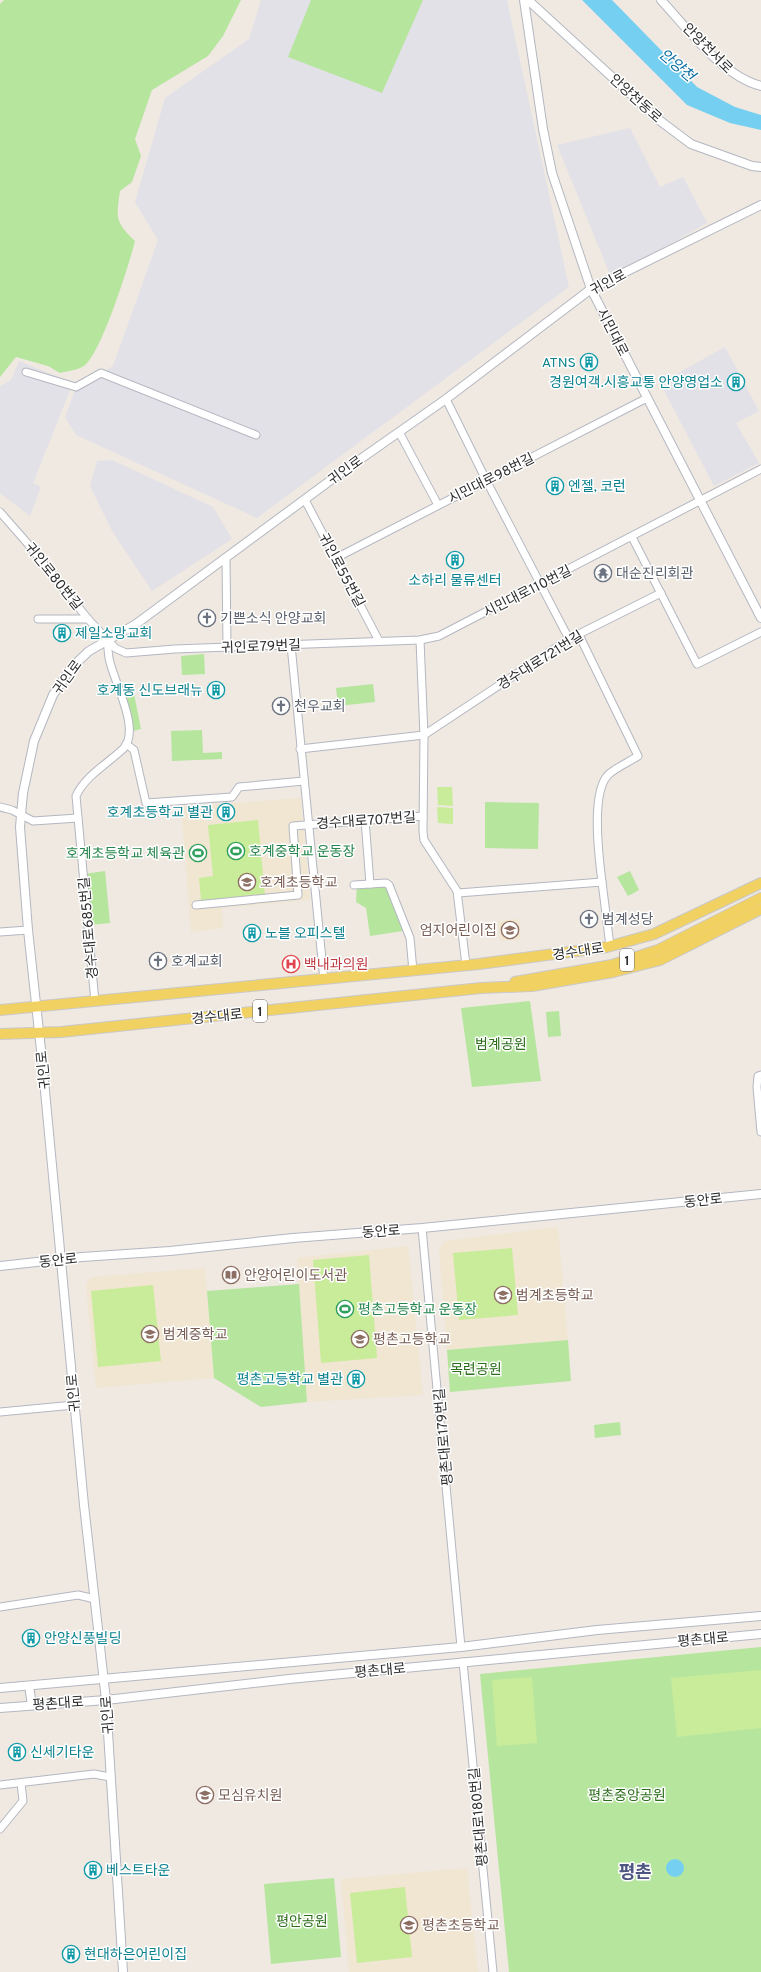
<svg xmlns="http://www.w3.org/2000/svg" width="761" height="1972" viewBox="0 0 761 1972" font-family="Overpass,'Noto Sans KR',sans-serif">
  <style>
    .industrial { fill: #e3e1e8 }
    .education { fill: #f0e6d1 }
    .green { fill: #b6e59e }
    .pitch { fill: #c9ec9a }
    .water { fill: #75cff0 }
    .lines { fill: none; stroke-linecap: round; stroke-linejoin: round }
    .minor-casing { stroke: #b4b7c1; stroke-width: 9 }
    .tertiary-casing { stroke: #b4b7c1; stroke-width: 10 }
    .primary-casing { stroke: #c9c9c9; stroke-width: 12 }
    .minor { stroke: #fff; stroke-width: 7 }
    .tertiary { stroke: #fff; stroke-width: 8 }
    .primary { stroke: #f2d163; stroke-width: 10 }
    .labels { text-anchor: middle; stroke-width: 3; stroke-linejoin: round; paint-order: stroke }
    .shield { fill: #fff; stroke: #6d6d6d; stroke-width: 1 }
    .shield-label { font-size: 13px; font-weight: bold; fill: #2e2e2e }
    .street-label { font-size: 14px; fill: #2e2e2e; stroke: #fff }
    .culture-label { font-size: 14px; fill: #0d838f; stroke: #fff; text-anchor: start }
    .worship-label { font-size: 14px; fill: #5b616d; stroke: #fff; text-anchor: start }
    .leisure-label { font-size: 14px; fill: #27864d; stroke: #fff; text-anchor: start }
    .education-label { font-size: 14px; fill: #785e54; stroke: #fff; text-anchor: start }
    .health-label { font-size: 14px; fill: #be3a42; stroke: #fff; text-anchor: start }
    .park-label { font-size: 14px; fill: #2c6e1b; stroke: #fff }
    .water-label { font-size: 15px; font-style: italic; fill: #0d6fa3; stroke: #fff }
    .district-label { font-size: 18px; font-weight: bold; fill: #4d5680; stroke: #fff }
  </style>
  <rect width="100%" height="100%" fill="#efe9e1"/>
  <g class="industrial">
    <path d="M261 0H507L569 287 257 518 76 435 65 417 76 387 113 366 158 240 135 202 165 98 249 39Z"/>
    <path d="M630 128 660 187 683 177 707 223 611 277 557 145Z"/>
    <path d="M725 347 759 411 736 423 759 463 714 486 660 383Z"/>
    <path d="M19 361 73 383 33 483 41 487 30 516 0 493V386L11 380Z"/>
    <path d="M112 460 213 507 232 539 152 591 112 531 90 486 97 461Z"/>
  </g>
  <g class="education">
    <path d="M301 798 310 900 222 908 223 928 191 932 181 807Z"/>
    <path d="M519 919 521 939 500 941 498 921Z"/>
    <path d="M558 1227 568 1340 447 1350 439 1250 445 1241Z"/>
    <path d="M408 1246 423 1395 307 1402 297 1258Z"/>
    <path d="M205 1268 214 1378 96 1388 86 1284 92 1277Z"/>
    <path d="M467 1868 478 1972H349L341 1879Z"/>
  </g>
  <g class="green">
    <path d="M4 0H241L223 36 208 56 152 90 135 139 141 156 132 182 120 191C116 218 115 222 135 241 129 265 101 354 84 366 78 370 67 371 60 373L48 366 16 357 0 377V4Z"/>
    <path d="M311 0H423L382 93 288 57Z"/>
    <path d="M204 654 205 674 182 675 181 656Z"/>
    <path d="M373 684 375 702 338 706 336 688Z"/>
    <path d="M134 694 141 729 133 731 126 696Z"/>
    <path d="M202 730 203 753 222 752V759L172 761 171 731Z"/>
    <path d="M485 802 539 803 538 849 485 848Z"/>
    <path d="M105 871 110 923 89 925 84 874Z"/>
    <path d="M630 871 639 890 628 896 617 877Z"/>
    <path d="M386 885 393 897 403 931 370 936 366 908 356 902 357 886Z"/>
    <path d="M530 1001 541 1081 472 1087 461 1008Z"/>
    <path d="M559 1011 561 1036 548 1037 546 1012Z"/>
    <path d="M299 1284 307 1402 261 1407 214 1378 207 1291Z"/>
    <path d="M568 1340 571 1381 450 1392 447 1350Z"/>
    <path d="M620 1422 621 1435 595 1438 594 1425Z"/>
    <path d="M761 1647V1972H509L480 1674Z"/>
    <path d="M334 1878 341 1957 271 1964 264 1884Z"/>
  </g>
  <g class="pitch">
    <path d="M437 787H452L453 806 438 805Z"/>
    <path d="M437 807 453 808V824L438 823Z"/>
    <path d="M258 820 265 896 201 900 199 878 213 876 208 825Z"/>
    <path d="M512 1248 518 1315 459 1320 453 1253Z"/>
    <path d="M369 1255 377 1358 321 1363 313 1260Z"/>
    <path d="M153 1285 161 1361 98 1367 91 1291Z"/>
    <path d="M761 1670V1728L677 1737 671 1678Z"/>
    <path d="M532 1677 537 1743 497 1746 492 1680Z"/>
    <path d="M405 1887 412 1957 357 1963 350 1893Z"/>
  </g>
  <g class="water">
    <path d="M582 0H612L697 87 735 107 761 115V130L730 123 687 105Z"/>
    <circle cx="675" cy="1868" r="9"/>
  </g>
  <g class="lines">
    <defs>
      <g id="minor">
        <path d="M26 372 76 387 101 373 256 435"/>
        <path d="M446 399 486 480 569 639"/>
        <path d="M399 432 438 505"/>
        <path d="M305 500 379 641"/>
        <path d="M0 512 28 544 88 619 115 648 126 653 175 649 420 640 439 636 761 469"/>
        <path d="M632 537 697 664 761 632"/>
        <path d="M226 558 227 648"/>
        <path d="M336 558 647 398"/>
        <path d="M38 619H88"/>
        <path d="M579 635 638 756C629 762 617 767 609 774 590 791 599 858 602 882"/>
        <path d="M420 640 424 735 423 831 424 840 457 891 466 965"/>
        <path d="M291 645 324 980"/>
        <path d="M126 744 134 750 146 803 232 797 239 787 304 781"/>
        <path d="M300 749 424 735 569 639 661 593"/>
        <path d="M0 807 12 810 33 821 78 818"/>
        <path d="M365 820 370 884 386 883 389 885 410 938 413 971"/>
        <path d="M354 885 370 884"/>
        <path d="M458 893 602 882 610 946"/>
        <path d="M196 905 298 895 293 826 423 816"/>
        <path d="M0 932 28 930"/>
        <path d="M95 1002 76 796C85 776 107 764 123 749 142 730 113 681 109 658 108 652 108 646 107 640"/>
        <path d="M761 1075 758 1076 757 1087 761 1132"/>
        <path d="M422 1228 461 1647"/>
        <path d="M0 1412 74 1405"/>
        <path d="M0 1607 78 1595 95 1599"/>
        <path d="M463 1662 493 1972"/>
        <path d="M0 1785 94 1774 110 1777"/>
        <path d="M0 1829 23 1801 21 1783"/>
      </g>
      <g id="tertiary">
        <path d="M524 0 543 129 552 173 591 289 761 618"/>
        <path d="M528 0 659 120 691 144 752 166 761 167"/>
        <path d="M661 0C688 29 722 76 761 86"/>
        <path d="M0 1266 82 1257 170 1251 293 1238 422 1228 761 1194"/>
        <path d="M29 1686 32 1705"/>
        <path d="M0 1688 461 1647 597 1630 761 1616"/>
        <path d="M0 1708 106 1700 289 1679 761 1634"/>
        <path d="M123 1972 106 1700 84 1505 42 1059 28 930 20 827 23 793 34 741 53 695 71 668 89 651 136 624 335 477 446 399 591 289 761 205"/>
      </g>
      <g id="primary">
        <path d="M515 982 612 965 658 950 761 898"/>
        <path d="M0 1010 479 964 607 947 654 934 761 883"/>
        <path d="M0 1034 61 1032 481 988 532 986 613 972 660 960 761 909"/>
      </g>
    </defs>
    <use href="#minor" class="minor-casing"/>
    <use href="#tertiary" class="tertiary-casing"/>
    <use href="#primary" class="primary-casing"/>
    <use href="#minor" class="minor"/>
    <use href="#tertiary" class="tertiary"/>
    <use href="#primary" class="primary"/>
  </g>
  <defs>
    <symbol id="building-ring" viewBox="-11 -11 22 22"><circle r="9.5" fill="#fff" stroke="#0f9aa8" stroke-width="1.5"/><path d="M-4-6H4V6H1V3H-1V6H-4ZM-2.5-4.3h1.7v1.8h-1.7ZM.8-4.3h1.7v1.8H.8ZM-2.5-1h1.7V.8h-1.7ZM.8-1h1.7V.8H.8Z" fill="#0f9aa8"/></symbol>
    <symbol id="temple-ring" viewBox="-11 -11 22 22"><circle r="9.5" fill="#fff" stroke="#6b7280" stroke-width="1.5"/><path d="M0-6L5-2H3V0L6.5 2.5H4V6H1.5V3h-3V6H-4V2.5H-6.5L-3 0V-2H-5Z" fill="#6b7280"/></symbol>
    <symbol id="church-ring" viewBox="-11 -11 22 22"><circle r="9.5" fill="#fff" stroke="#6b7280" stroke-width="1.5"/><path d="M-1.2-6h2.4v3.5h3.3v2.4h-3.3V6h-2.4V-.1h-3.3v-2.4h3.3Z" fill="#6b7280"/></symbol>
    <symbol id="stadium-ring" viewBox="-11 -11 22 22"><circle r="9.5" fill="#fff" stroke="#2e9e5b" stroke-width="1.5"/><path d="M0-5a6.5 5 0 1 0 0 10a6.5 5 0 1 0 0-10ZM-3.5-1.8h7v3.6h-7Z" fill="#2e9e5b"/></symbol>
    <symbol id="school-ring" viewBox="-11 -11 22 22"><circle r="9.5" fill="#fff" stroke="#8d6e63" stroke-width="1.5"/><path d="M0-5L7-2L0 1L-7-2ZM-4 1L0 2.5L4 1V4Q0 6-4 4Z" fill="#8d6e63"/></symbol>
    <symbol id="hospital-ring" viewBox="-11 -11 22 22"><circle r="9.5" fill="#fff" stroke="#e0444e" stroke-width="1.5"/><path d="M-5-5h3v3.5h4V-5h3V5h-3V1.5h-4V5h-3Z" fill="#e0444e"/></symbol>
    <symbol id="library-ring" viewBox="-11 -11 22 22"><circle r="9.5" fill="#fff" stroke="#8d6e63" stroke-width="1.5"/><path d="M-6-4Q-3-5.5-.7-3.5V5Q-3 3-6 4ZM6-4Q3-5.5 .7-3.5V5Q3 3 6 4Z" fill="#8d6e63"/></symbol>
  </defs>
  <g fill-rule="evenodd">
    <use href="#building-ring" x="579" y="352" width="20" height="20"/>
    <use href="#building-ring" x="726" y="372" width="20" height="20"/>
    <use href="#building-ring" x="545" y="476" width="20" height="20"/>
    <use href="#building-ring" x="445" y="550" width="20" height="20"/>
    <use href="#temple-ring" x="593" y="563" width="20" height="20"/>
    <use href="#church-ring" x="197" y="608" width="20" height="20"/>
    <use href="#building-ring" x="52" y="623" width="20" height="20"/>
    <use href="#building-ring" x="206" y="680" width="20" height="20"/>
    <use href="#church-ring" x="271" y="696" width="20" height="20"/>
    <use href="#building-ring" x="216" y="802" width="20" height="20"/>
    <use href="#stadium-ring" x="226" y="841" width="20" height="20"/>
    <use href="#stadium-ring" x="188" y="843" width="20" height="20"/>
    <use href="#school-ring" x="237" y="872" width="20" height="20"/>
    <use href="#church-ring" x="579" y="909" width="20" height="20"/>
    <use href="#school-ring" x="500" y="920" width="20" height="20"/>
    <use href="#building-ring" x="242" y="923" width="20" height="20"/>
    <use href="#church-ring" x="148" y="951" width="20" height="20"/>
    <use href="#hospital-ring" x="281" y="954" width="20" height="20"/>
    <use href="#library-ring" x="221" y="1265" width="20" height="20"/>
    <use href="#school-ring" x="493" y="1285" width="20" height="20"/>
    <use href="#stadium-ring" x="335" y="1299" width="20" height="20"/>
    <use href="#school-ring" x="140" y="1324" width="20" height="20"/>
    <use href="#school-ring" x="350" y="1329" width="20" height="20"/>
    <use href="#building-ring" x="346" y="1369" width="20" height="20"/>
    <use href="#building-ring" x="21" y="1628" width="20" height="20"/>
    <use href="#building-ring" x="7" y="1742" width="20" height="20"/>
    <use href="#school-ring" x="195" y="1785" width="20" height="20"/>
    <use href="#building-ring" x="83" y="1860" width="20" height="20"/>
    <use href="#school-ring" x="399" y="1915" width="20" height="20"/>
    <use href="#building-ring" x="61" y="1944" width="20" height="20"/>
  </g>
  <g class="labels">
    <g class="shield">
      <rect x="620" y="949" width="14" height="22" rx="3"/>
      <rect x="253" y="1000" width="14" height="22" rx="3"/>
    </g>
    <g class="shield-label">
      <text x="627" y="965">1</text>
      <text x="260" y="1016">1</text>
    </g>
    <g class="street-label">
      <text transform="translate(708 48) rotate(45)" y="5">안양천서로</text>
      <text transform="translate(636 98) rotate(42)" y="5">안양천동로</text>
      <text transform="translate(608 282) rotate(-28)" y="5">귀인로</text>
      <text transform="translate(613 332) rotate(63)" y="5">시민대로</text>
      <text transform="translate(345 470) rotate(-36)" y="5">귀인로</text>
      <text transform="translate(491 478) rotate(-27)" y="5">시민대로98번길</text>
      <text transform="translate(342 570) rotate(62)" y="5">귀인로55번길</text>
      <text transform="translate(54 576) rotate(51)" y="5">귀인로80번길</text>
      <text transform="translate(527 591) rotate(-27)" y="5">시민대로110번길</text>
      <text transform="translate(261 646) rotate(-2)" y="5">귀인로79번길</text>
      <text transform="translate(540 660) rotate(-32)" y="5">경수대로721번길</text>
      <text transform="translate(67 677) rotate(-54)" y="5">귀인로</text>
      <text transform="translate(366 820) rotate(-4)" y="5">경수대로707번길</text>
      <text transform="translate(88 928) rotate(-95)" y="5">경수대로685번길</text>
      <text transform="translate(578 951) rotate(-9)" y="5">경수대로</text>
      <text transform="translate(217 1016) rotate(-6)" y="5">경수대로</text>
      <text transform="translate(43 1070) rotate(-96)" y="5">귀인로</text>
      <text transform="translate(703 1200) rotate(-6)" y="5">동안로</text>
      <text transform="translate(381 1231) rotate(-4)" y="5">동안로</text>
      <text transform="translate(58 1260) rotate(-6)" y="5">동안로</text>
      <text transform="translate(73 1393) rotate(-95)" y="5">귀인로</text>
      <text transform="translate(443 1437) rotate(-95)" y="5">평촌대로179번길</text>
      <text transform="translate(703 1639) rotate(-5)" y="5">평촌대로</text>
      <text transform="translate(380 1670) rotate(-5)" y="5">평촌대로</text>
      <text transform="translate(58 1703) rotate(-4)" y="5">평촌대로</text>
      <text transform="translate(107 1715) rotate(-94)" y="5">귀인로</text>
      <text transform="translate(478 1817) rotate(-95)" y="5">평촌대로180번길</text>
    </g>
    <g class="culture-label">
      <text x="576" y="367" text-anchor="end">ATNS</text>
      <text x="723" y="387" text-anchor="end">경원여객.시흥교통 안양영업소</text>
      <text x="568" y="491">엔젤, 코런</text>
      <text x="455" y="585" text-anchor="middle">소하리 물류센터</text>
      <text x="75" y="638">제일소망교회</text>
      <text x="203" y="695" text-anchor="end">호계동 신도브래뉴</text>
      <text x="213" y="817" text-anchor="end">호계초등학교 별관</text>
      <text x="265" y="938">노블 오피스텔</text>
      <text x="343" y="1384" text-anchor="end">평촌고등학교 별관</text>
      <text x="44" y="1643">안양신풍빌딩</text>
      <text x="30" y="1757">신세기타운</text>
      <text x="106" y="1875">베스트타운</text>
      <text x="84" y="1959">현대하은어린이집</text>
    </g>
    <g class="worship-label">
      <text x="616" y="578">대순진리회관</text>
      <text x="220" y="623">기쁜소식 안양교회</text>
      <text x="294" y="711">천우교회</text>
      <text x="602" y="924">범계성당</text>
      <text x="171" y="966">호계교회</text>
    </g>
    <g class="leisure-label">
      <text x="249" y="856">호계중학교 운동장</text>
      <text x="185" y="858" text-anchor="end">호계초등학교 체육관</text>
      <text x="358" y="1314">평촌고등학교 운동장</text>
    </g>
    <g class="education-label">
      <text x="260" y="887">호계초등학교</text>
      <text x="497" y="935" text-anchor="end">엄지어린이집</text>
      <text x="244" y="1280">안양어린이도서관</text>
      <text x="516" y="1300">범계초등학교</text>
      <text x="163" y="1339">범계중학교</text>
      <text x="373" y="1344">평촌고등학교</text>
      <text x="218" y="1800">모심유치원</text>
      <text x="422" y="1930">평촌초등학교</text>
    </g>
    <g class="health-label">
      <text x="304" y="969">백내과의원</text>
    </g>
    <g class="park-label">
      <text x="501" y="1049">범계공원</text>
      <text x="476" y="1374">목련공원</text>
      <text x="627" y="1800">평촌중앙공원</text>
      <text x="302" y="1926">평안공원</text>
    </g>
    <g class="water-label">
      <text transform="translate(677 65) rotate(40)" y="5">안양천</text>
    </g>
    <g class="district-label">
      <text x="635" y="1878">평촌</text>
    </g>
  </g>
</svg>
